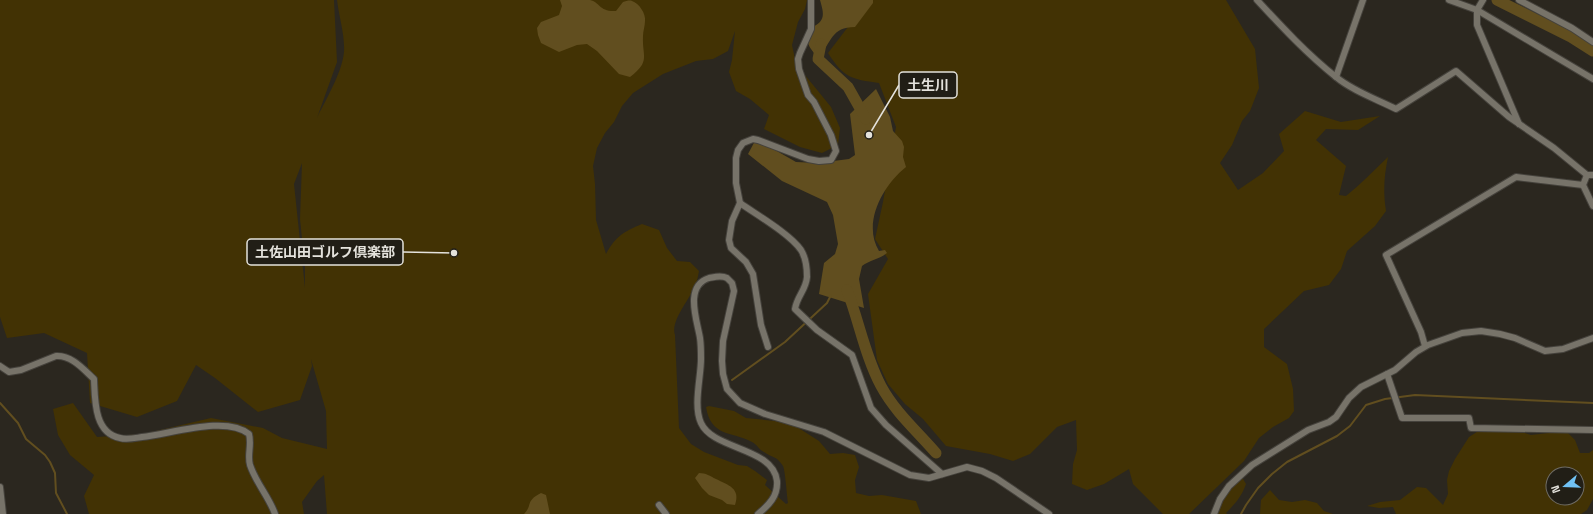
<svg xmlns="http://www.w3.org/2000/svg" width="1593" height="514" viewBox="0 0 1593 514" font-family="'Space Grotesk','Noto Sans JP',sans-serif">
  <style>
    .green { fill: #423204; fill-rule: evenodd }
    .water { fill: #614e1f }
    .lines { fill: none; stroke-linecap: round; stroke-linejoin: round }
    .stream { stroke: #614e1f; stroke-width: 2 }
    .river { stroke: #614e1f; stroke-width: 11 }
    .minor-casing { stroke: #45423c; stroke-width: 8 }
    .minor { stroke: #777369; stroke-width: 6 }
    .leader { fill: none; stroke: #e4e2dc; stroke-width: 1.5 }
    .callout-dot { fill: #e4e2dc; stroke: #211e16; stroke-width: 1.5 }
    .callout { fill: #211e16; stroke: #e4e2dc; stroke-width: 1.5 }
    .callout-label { font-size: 14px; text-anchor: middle; font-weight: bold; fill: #e4e2dc }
  </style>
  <rect width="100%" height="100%" fill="#2b271f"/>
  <g class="green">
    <path d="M0 0H334L337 62 317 118C326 99 342 73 344 52 345 35 339 17 337 0H807L805 9 798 22 792 45 796 64 831 107 840 128 838 145 822 153 800 147 764 129 769 115 750 99 736 91 729 72 732 60 735 31 728 51 713 59 696 61 663 74 633 93 622 106 614 122 605 133 597 148 593 166 595 184 596 220 606 254C616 236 623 232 642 224L659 230 667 248 677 261 690 262 699 271C698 276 697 282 695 286 690 299 670 321 675 335L679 428 691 444 704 452 738 465 747 466 755 471 767 480 765 485 786 504 788 503C787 496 785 469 783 466 776 455 772 458 764 452 759 450 757 444 752 442 731 431 711 437 706 407L709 406 734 411 746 418 785 422 797 427 819 441 830 454 843 453 855 455 859 467 855 480 856 493 869 496 882 495 916 501 921 514H327L324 475 317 481 302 502 304 514H89L84 496 94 475 70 455 58 435 53 409 73 403 97 437 143 434 211 418 263 428 282 438 327 449 326 411 311 359 312 366 300 400 258 412 215 378 196 365 177 401 137 417 90 403 87 353 44 333 7 338 0 317ZM302 163 300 219 305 268V288L294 184Z"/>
    <path d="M866 0H1226L1255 49 1259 88 1250 111 1242 121 1232 145 1220 163 1238 190 1263 173 1284 151 1279 134 1305 111 1341 122 1380 116 1358 130 1326 129 1316 140 1346 166 1339 195 1346 196C1361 184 1374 170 1388 157 1384 177 1383 191 1386 211L1375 226 1347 251 1341 269 1329 285 1304 291 1264 329V347L1287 364 1293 389 1294 411 1289 418 1273 427 1259 438 1244 461 1189 514H1163L1133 484 1129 469 1104 484 1087 490 1072 484 1073 464 1077 450 1076 420 1057 427 1030 454 1013 461 990 454 946 446 923 419 905 404 888 384 877 360 868 294 888 259 875 239 883 202 896 127 879 83C851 79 844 78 828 53L864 6Z"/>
    <path d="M1494 429 1506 432 1519 431 1531 435 1566 431 1575 440 1580 453H1589L1593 450V499L1587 510 1581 514H1396L1393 507 1379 508 1367 506 1380 502 1400 500 1417 487 1426 488 1443 505 1448 494 1447 480 1449 471 1455 459 1469 437 1480 430ZM1553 474H1577V498H1553Z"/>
    <path d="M1242 477 1246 484C1242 496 1235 504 1226 513L1227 514H1214L1216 506Z"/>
    <path d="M1270 490 1279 500 1292 502 1305 500 1317 503 1324 511 1333 514H1260L1261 500Z"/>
  </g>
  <g class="water">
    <path d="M560 0C569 0 581 0 590 0 600 2 599 12 616 11L623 2C626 1 630 0 632 1 639 3 646 14 645 21 645 26 643 31 643 36 642 57 651 61 630 77L619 74 597 51 587 44 577 45 559 52 541 43 538 35 537 28 541 22 559 15 562 6Z"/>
    <path d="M820 0H873V3L855 27C831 27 832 42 818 58 808 45 805 44 811 28 826 21 824 14 820 0Z"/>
    <path d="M876 89 890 117 893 131 902 141 904 147 903 157 906 167C883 185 862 223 879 251L885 250 887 253C880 259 870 260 862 266L859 279 864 308 819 294 824 263 835 254 838 244 833 215 827 202 782 181 748 154 756 139 796 162 818 163 849 159 855 155 850 114Z"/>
    <path d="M699 473C706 473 710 476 716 479 728 485 741 488 735 505L727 504 722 500 709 495 702 488 695 478Z"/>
    <path d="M541 493 546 495 550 514H524C533 505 525 501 541 493Z"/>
  </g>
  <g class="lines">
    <g class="stream">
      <path d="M732 380 785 342 827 303 831 295"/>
      <path d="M0 403 18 423 26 439 45 455 50 462 55 473 56 493 67 514"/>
      <path d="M1241 514 1246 505 1258 488 1272 474 1287 462 1337 436 1350 426 1366 405 1385 399 1415 395 1593 403"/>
    </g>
    <g class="river">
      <path d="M1497 0 1571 37 1593 51"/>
      <path d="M821 44 818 59 848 87 866 119"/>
      <path d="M847 290C859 321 865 356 881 386 895 412 917 431 936 453"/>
    </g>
    <defs>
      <g id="minor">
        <path d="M1257 0C1282 27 1307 54 1336 77 1353 91 1376 99 1396 109L1456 71 1509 117 1554 148 1587 175H1593"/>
        <path d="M1449 0 1477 10 1593 79"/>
        <path d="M1483 0 1477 10V25L1519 124"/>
        <path d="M1519 0 1572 28 1593 42"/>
        <path d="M1336 77 1363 0"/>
        <path d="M1587 175 1583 185 1593 206"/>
        <path d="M740 203C757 215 790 234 801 250 806 258 807 269 807 277 806 290 797 296 795 309L817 330 852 355 871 408 886 425 942 474"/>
        <path d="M1425 346 1421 332 1386 255 1516 177 1583 185"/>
        <path d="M768 347 761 325 753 274 746 262 731 248 729 240 732 221 740 203 736 183V158L738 150 743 143 753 139 758 140 808 159 819 161 831 160 836 151 831 135 814 102 808 95 799 69 798 59 800 53 811 29V0"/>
        <path d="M0 366 9 372 21 370 56 356C72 355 84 370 94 379 95 400 94 433 120 438 127 440 135 438 142 437 171 434 226 415 249 434 252 445 247 455 250 465 256 483 269 497 275 514"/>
        <path d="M1387 374 1402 418H1469L1471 428 1593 430"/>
        <path d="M0 487 3 514"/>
        <path d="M659 505 666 514"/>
        <path d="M758 514C769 505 778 496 777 481 773 447 713 450 701 423 693 406 701 377 701 359 701 352 701 345 700 338 697 320 684 286 709 278 715 277 721 275 727 278L732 283 734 291 723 341 722 361 723 374 727 389 740 403 765 414 824 432 910 475 929 478 967 467 982 471 996 478 1049 514"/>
        <path d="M1214 514 1220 499 1229 486 1252 465 1308 430 1329 422 1336 417 1349 398 1361 387 1395 370 1416 352 1428 345 1462 333 1481 331 1500 334 1515 338 1545 351 1563 349 1593 338"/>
      </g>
    </defs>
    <use href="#minor" class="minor-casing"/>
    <use href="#minor" class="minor"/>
  </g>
  <path class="leader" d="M869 135L899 85M454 253L403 252"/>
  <g class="callout-dot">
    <circle cx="869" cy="135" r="4"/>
    <circle cx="454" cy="253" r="4"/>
  </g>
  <g class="callout">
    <rect x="899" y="72" width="58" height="26" rx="4"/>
    <rect x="247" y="239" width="156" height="26" rx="4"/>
  </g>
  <g class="callout-label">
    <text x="928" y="90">土生川</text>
    <text x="325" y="257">土佐山田ゴルフ倶楽部</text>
  </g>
  <g transform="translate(1565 486) rotate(251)"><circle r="19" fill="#211e16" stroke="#6f6c65"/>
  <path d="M0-3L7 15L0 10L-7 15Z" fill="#70c1f4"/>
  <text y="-6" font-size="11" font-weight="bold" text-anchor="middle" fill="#e4e2dc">N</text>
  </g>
</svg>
